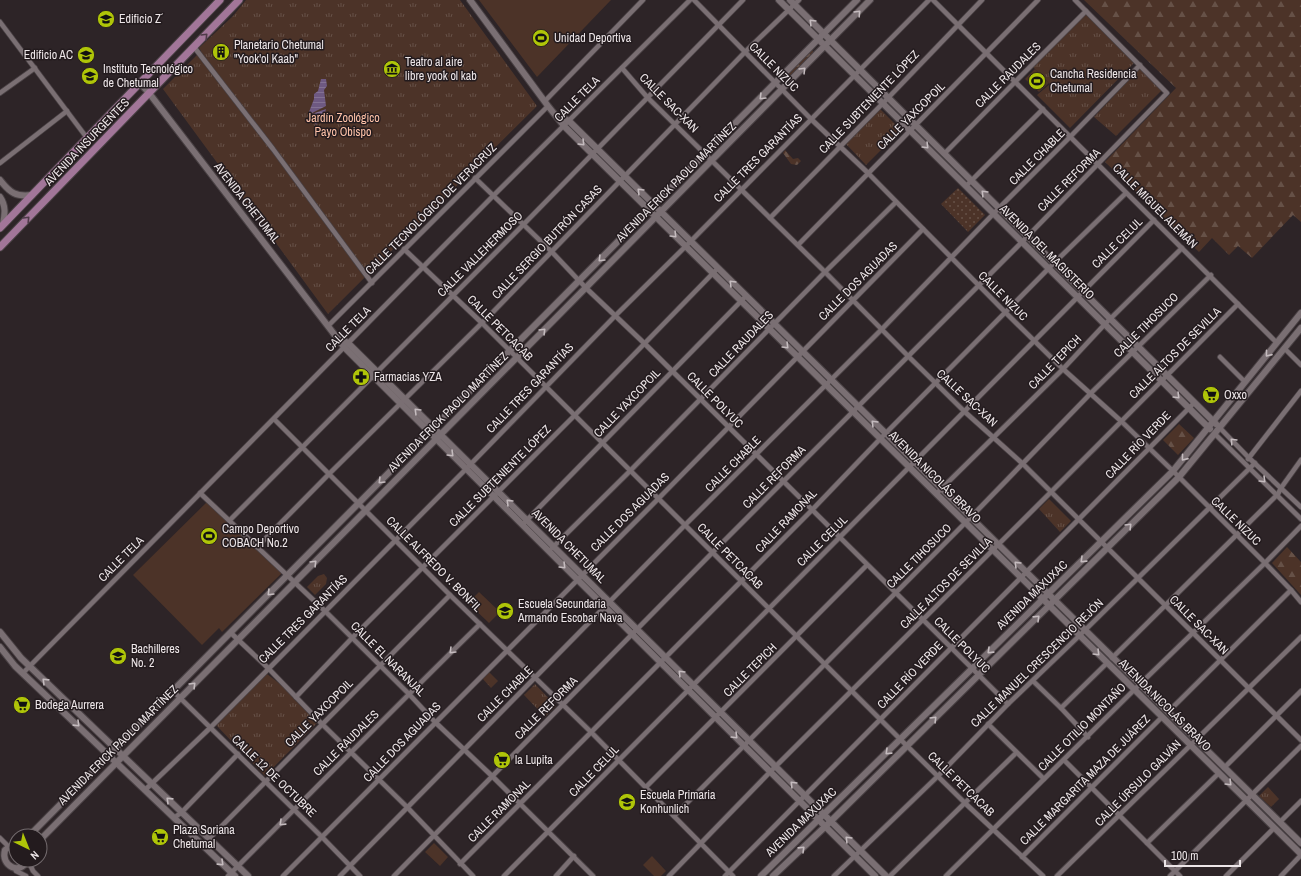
<svg xmlns="http://www.w3.org/2000/svg" width="1301" height="876" viewBox="0 0 1301 876" font-family="'Archivo Narrow',sans-serif">
  <style>
    .grass { fill: url(#grass-dots) }
    .forest { fill: url(#forest-firs) }
    .park { fill: url(#park-tufts) }
    .pitch { fill: #4c3328 }
    .water { fill: url(#water-rules) }
    .lines { fill: none; stroke-linecap: round; stroke-linejoin: round }
    .street-casing { stroke: #494144; stroke-width: 6 }
    .secondary-casing { stroke: #494144; stroke-width: 8 }
    .primary-casing { stroke: #494144; stroke-width: 9 }
    .street { stroke: #7a6f73; stroke-width: 4.5 }
    .secondary { stroke: #7a6f73; stroke-width: 6 }
    .primary { stroke: #a27699; stroke-width: 7 }
    .oneway { stroke: #c5bcbf }
    .oneway2 { stroke: #4f3b49 }
    .labels { text-anchor: middle; stroke-width: 3; stroke-linejoin: round; paint-order: stroke }
    .poi-label { font-size: 12px; fill: #ede6e8; stroke: #231b1e; text-anchor: start }
    .street-label { font-size: 12px; fill: #ede6e8; stroke: #231b1e }
    .park-label { font-size: 12px; fill: #ffc3a9; stroke: #231b1e }
  </style>
  <defs>
    <pattern id="grass-dots" width="8" height="8" patternUnits="userSpaceOnUse"><rect width="8" height="8" fill="#4c3328"/><path d="M2 2h.1M6 6h.1" fill="none" stroke="#665147" stroke-width="1.8" stroke-linecap="round"/></pattern>
    <pattern id="forest-firs" width="22" height="20" patternUnits="userSpaceOnUse"><rect width="22" height="20" fill="#4c3328"/><path d="M5 1l3.5 6h-7zM16 11l3.5 6h-7z" fill="#665147"/></pattern>
    <pattern id="park-tufts" width="24" height="20" patternUnits="userSpaceOnUse"><rect width="24" height="20" fill="#4c3328"/><path d="M3 7l-1-3M5 7V3M7 7l1-3M15 17l-1-3M17 17v-4M19 17l1-3" fill="none" stroke="#665147"/></pattern>
    <pattern id="water-rules" width="6" height="5" patternUnits="userSpaceOnUse"><rect width="6" height="5" fill="#6e5982"/><path d="M0 2.5h6" fill="none" stroke="#837194"/></pattern>
  </defs>
  <rect width="100%" height="100%" fill="#2d2427"/>
  <path class="grass" d="M958 188 985 215 968 232 941 204Z"/>
  <g class="forest">
    <path d="M1084 0H1301V222L1293 215 1252 258 1238 246 1229 255 1212 238 1199 252 1105 162 1176 88Z"/>
    <path d="M811 49 815 54 788 81 783 77Z"/>
    <path d="M785 150 793 159 798 158 801 161 797 165 791 164 783 153Z"/>
    <path d="M1179 424 1194 438 1178 455 1163 440Z"/>
    <path d="M1287 547 1301 562V595L1272 563Z"/>
  </g>
  <g class="park">
    <path d="M246 0H460L537 106 328 314 163 89 201 51 199 48 233 16Z"/>
    <path d="M1086 13 1134 63 1070 128 1037 95 1050 84 1032 66Z"/>
    <path d="M1140 68 1162 90 1116 136 1094 117Z"/>
    <path d="M880 109 901 130 866 165 846 144Z"/>
    <path d="M1049 499 1071 521 1060 532 1039 509Z"/>
    <path d="M324 574 327 578 326 584 315 595 307 587 318 576Z"/>
    <path d="M488 671 498 681 491 688 482 678Z"/>
    <path d="M267 674 293 694 317 723 265 776 216 725Z"/>
    <path d="M535 684 556 706 545 717 524 695Z"/>
    <path d="M1268 787 1279 799 1271 807 1259 796Z"/>
  </g>
  <g class="pitch">
    <path d="M479 0H611L537 77Z"/>
    <path d="M1035 69 1049 83 1039 92 1025 79Z"/>
    <path d="M210 499 282 573 222 632 219 628 202 645 133 575Z"/>
    <path d="M479 592 500 612 489 623 468 603Z"/>
    <path d="M434 843 448 857 440 866 425 852Z"/>
    <path d="M652 856 666 871 661 876H654L643 865Z"/>
  </g>
  <g class="water">
    <path d="M321 79H326L327 86 324 90 326 106 312 113 309 112 314 99V94L318 91Z"/>
    <path d="M326 109 324 116 322 115 316 125 312 118V114Z"/>
  </g>
  <g class="lines">
    <defs>
      <g id="street">
        <path d="M694 0 811 119 868 173 1006 313 1063 369 1121 421 1173 471 1265 563 1291 590 1301 602"/>
        <path d="M933 0 1277 343"/>
        <path d="M0 22 87 138"/>
        <path d="M194 47 273 149 372 283"/>
        <path d="M622 68 647 97 825 272 908 356 965 412 1023 464 1301 740"/>
        <path d="M0 93 35 68"/>
        <path d="M545 101 643 0"/>
        <path d="M944 154 1015 82 1086 11"/>
        <path d="M0 163 67 111"/>
        <path d="M475 178 552 252 586 288 645 344 1008 704"/>
        <path d="M966 186 1043 109"/>
        <path d="M770 218 888 98 982 0"/>
        <path d="M798 245 1038 0"/>
        <path d="M404 249 482 323 901 740 966 804 1043 876"/>
        <path d="M328 326 548 106"/>
        <path d="M1284 348 1301 365"/>
        <path d="M1220 357 1245 382"/>
        <path d="M274 419 450 595 591 732 733 876"/>
        <path d="M1220 428 1249 458 1301 507"/>
        <path d="M1215 434 1301 519"/>
        <path d="M1248 459 1301 391"/>
        <path d="M200 493 325 611 409 694 435 722 492 776 593 876"/>
        <path d="M936 494 1063 369 1105 324 1182 248"/>
        <path d="M230 520 523 225 743 0"/>
        <path d="M525 522 746 296"/>
        <path d="M257 547 329 474 493 312 745 52 799 0"/>
        <path d="M552 548 630 471 825 272 896 202"/>
        <path d="M231 633 268 668 322 724 407 807 473 876"/>
        <path d="M1112 658 1278 494 1281 488 1301 460"/>
        <path d="M23 673 493 196 690 0"/>
        <path d="M1033 681 1061 708 1088 737"/>
        <path d="M173 691 322 837 360 876"/>
        <path d="M296 697 352 638 574 416 718 268"/>
        <path d="M1061 708 1107 663"/>
        <path d="M1168 712 1291 590"/>
        <path d="M988 724 1044 779"/>
        <path d="M1064 760 1180 876"/>
        <path d="M1224 768 1301 691"/>
        <path d="M646 787 867 565"/>
        <path d="M145 790 210 728 466 469 615 316 690 242 929 0"/>
        <path d="M674 816 970 518 1091 393 1211 275"/>
        <path d="M174 818 182 812 238 754"/>
        <path d="M1280 822 1301 801"/>
        <path d="M0 838 9 847"/>
        <path d="M1147 843 1219 773"/>
        <path d="M203 845 450 595"/>
        <path d="M1022 857 1162 717"/>
        <path d="M28 860 33 871 38 876"/>
        <path d="M460 864 811 511 880 439 1054 263 1126 193"/>
        <path d="M16 871 26 876"/>
        <path d="M228 876C312 792 395 707 480 624"/>
        <path d="M283 876 658 499 923 229"/>
        <path d="M340 876 685 525 882 329 999 208 1070 137 1140 65"/>
        <path d="M394 876 712 553 1022 242 1167 93 1075 0"/>
        <path d="M504 876 1154 220"/>
        <path d="M556 876 574 856"/>
        <path d="M669 876 770 772 1051 492 1238 304"/>
        <path d="M725 876 1194 403"/>
        <path d="M834 876 938 776 1008 704 1079 636 1255 463"/>
        <path d="M890 876 1016 753"/>
        <path d="M946 876 1139 685 1265 563 1301 526"/>
        <path d="M1057 876 1301 637"/>
        <path d="M1170 876 1301 746"/>
        <path d="M1226 876 1274 828"/>
        <path d="M1281 876 1301 855"/>
      </g>
      <g id="secondary">
        <path d="M470 0 548 106 564 126 1301 854"/>
        <path d="M779 0 1210 429"/>
        <path d="M790 0 1216 424"/>
        <path d="M140 83 149 93 344 347 875 876"/>
        <path d="M558 116 569 121 1301 843"/>
        <path d="M0 180C10 193 16 197 32 195"/>
        <path d="M0 197C6 206 5 214 3 224"/>
        <path d="M338 337 348 343 886 876"/>
        <path d="M0 632 21 658 248 876"/>
        <path d="M0 647 15 666 235 876"/>
        <path d="M29 836 857 0"/>
        <path d="M40 840 870 0"/>
        <path d="M16 846C11 846 8 847 5 850 0 866 21 876 27 860"/>
        <path d="M761 876 1173 471 1301 313"/>
        <path d="M773 876 830 822 1179 477 1301 328"/>
      </g>
      <g id="primary">
        <path d="M0 228 220 0"/>
        <path d="M0 247 239 0"/>
      </g>
    </defs>
    <use href="#street" class="street-casing"/>
    <use href="#secondary" class="secondary-casing"/>
    <use href="#primary" class="primary-casing"/>
    <use href="#street" class="street"/>
    <use href="#secondary" class="secondary"/>
    <use href="#primary" class="primary"/>
  </g>
  <defs><path id="oneway-chevron" d="M-2-3.5L2.5 0L-2 3.5" fill="none" stroke-width="1.6" stroke-linecap="round" stroke-linejoin="round"/></defs>
  <g class="oneway">
    <use href="#oneway-chevron" transform="translate(858 13) rotate(-46)"/>
    <use href="#oneway-chevron" transform="translate(812 22) rotate(-135)"/>
    <use href="#oneway-chevron" transform="translate(803 70) rotate(-45)"/>
    <use href="#oneway-chevron" transform="translate(762 97) rotate(135)"/>
    <use href="#oneway-chevron" transform="translate(582 143) rotate(45)"/>
    <use href="#oneway-chevron" transform="translate(926 146) rotate(45)"/>
    <use href="#oneway-chevron" transform="translate(640 191) rotate(-135)"/>
    <use href="#oneway-chevron" transform="translate(984 193) rotate(-135)"/>
    <use href="#oneway-chevron" transform="translate(674 235) rotate(45)"/>
    <use href="#oneway-chevron" transform="translate(601 259) rotate(135)"/>
    <use href="#oneway-chevron" transform="translate(732 283) rotate(-135)"/>
    <use href="#oneway-chevron" transform="translate(543 331) rotate(-45)"/>
    <use href="#oneway-chevron" transform="translate(786 346) rotate(45)"/>
    <use href="#oneway-chevron" transform="translate(1268 354) rotate(129)"/>
    <use href="#oneway-chevron" transform="translate(1177 396) rotate(45)"/>
    <use href="#oneway-chevron" transform="translate(417 411) rotate(-135)"/>
    <use href="#oneway-chevron" transform="translate(874 423) rotate(-135)"/>
    <use href="#oneway-chevron" transform="translate(1233 441) rotate(-134)"/>
    <use href="#oneway-chevron" transform="translate(451 454) rotate(45)"/>
    <use href="#oneway-chevron" transform="translate(1184 458) rotate(129)"/>
    <use href="#oneway-chevron" transform="translate(1263 480) rotate(45)"/>
    <use href="#oneway-chevron" transform="translate(381 481) rotate(135)"/>
    <use href="#oneway-chevron" transform="translate(509 502) rotate(-135)"/>
    <use href="#oneway-chevron" transform="translate(1129 526) rotate(-45)"/>
    <use href="#oneway-chevron" transform="translate(1083 560) rotate(136)"/>
    <use href="#oneway-chevron" transform="translate(314 563) rotate(-45)"/>
    <use href="#oneway-chevron" transform="translate(1017 564) rotate(-135)"/>
    <use href="#oneway-chevron" transform="translate(563 566) rotate(45)"/>
    <use href="#oneway-chevron" transform="translate(270 593) rotate(135)"/>
    <use href="#oneway-chevron" transform="translate(1037 618) rotate(-44)"/>
    <use href="#oneway-chevron" transform="translate(452 651) rotate(135)"/>
    <use href="#oneway-chevron" transform="translate(990 651) rotate(136)"/>
    <use href="#oneway-chevron" transform="translate(1097 653) rotate(45)"/>
    <use href="#oneway-chevron" transform="translate(681 673) rotate(-135)"/>
    <use href="#oneway-chevron" transform="translate(45 681) rotate(-136)"/>
    <use href="#oneway-chevron" transform="translate(193 685) rotate(-45)"/>
    <use href="#oneway-chevron" transform="translate(934 719) rotate(-45)"/>
    <use href="#oneway-chevron" transform="translate(77 724) rotate(44)"/>
    <use href="#oneway-chevron" transform="translate(735 736) rotate(45)"/>
    <use href="#oneway-chevron" transform="translate(888 752) rotate(136)"/>
    <use href="#oneway-chevron" transform="translate(1229 783) rotate(45)"/>
    <use href="#oneway-chevron" transform="translate(793 784) rotate(-135)"/>
    <use href="#oneway-chevron" transform="translate(169 800) rotate(-136)"/>
    <use href="#oneway-chevron" transform="translate(282 823) rotate(136)"/>
    <use href="#oneway-chevron" transform="translate(848 839) rotate(-135)"/>
    <use href="#oneway-chevron" transform="translate(802 849) rotate(-44)"/>
    <use href="#oneway-chevron" transform="translate(221 863) rotate(44)"/>
  </g>
  <g class="oneway2">
    <use href="#oneway-chevron" transform="translate(205 36) rotate(-46)"/>
    <use href="#oneway-chevron" transform="translate(27 219) rotate(-46)"/>
  </g>
  <defs>
    <symbol id="university-disc" viewBox="-11 -11 22 22"><circle r="9.5" fill="#afc508" stroke="#231b1e"/><path d="M0-5L7-2L0 1L-7-2ZM-4 1L0 2.5L4 1V4Q0 6-4 4Z" fill="#111"/></symbol>
    <symbol id="stadium-disc" viewBox="-11 -11 22 22"><circle r="9.5" fill="#afc508" stroke="#231b1e"/><path d="M0-5a6.5 5 0 1 0 0 10a6.5 5 0 1 0 0-10ZM-3.5-1.8h7v3.6h-7Z" fill="#111"/></symbol>
    <symbol id="building-disc" viewBox="-11 -11 22 22"><circle r="9.5" fill="#afc508" stroke="#231b1e"/><path d="M-4-6H4V6H1V3H-1V6H-4ZM-2.5-4.3h1.7v1.8h-1.7ZM.8-4.3h1.7v1.8H.8ZM-2.5-1h1.7V.8h-1.7ZM.8-1h1.7V.8H.8Z" fill="#111"/></symbol>
    <symbol id="museum-disc" viewBox="-11 -11 22 22"><circle r="9.5" fill="#afc508" stroke="#231b1e"/><path d="M0-6L6-3V-2H-6V-3ZM-5-1h2V3h-2ZM-1-1h2V3h-2ZM3-1h2V3H3ZM-6 4H6V6H-6Z" fill="#111"/></symbol>
    <symbol id="pharmacy-disc" viewBox="-11 -11 22 22"><circle r="9.5" fill="#afc508" stroke="#231b1e"/><path d="M-2-6h4v4h4v4h-4v4h-4v-4h-4v-4h4Z" fill="#111"/></symbol>
    <symbol id="supermarket-disc" viewBox="-11 -11 22 22"><circle r="9.5" fill="#afc508" stroke="#231b1e"/><path d="M-6-5.5h2.5l.6 2H6L4.5 2H-2.5L-4.4-4H-6ZM-1.5 3.2a1.3 1.3 0 1 0 .1 0ZM3 3.2a1.3 1.3 0 1 0 .1 0Z" fill="#111"/></symbol>
    <symbol id="school-disc" viewBox="-11 -11 22 22"><circle r="9.5" fill="#afc508" stroke="#231b1e"/><path d="M0-5L7-2L0 1L-7-2ZM-4 1L0 2.5L4 1V4Q0 6-4 4Z" fill="#111"/></symbol>
  </defs>
  <g fill-rule="evenodd">
    <use href="#university-disc" x="96" y="9" width="20" height="20"/>
    <use href="#stadium-disc" x="531" y="28" width="20" height="20"/>
    <use href="#building-disc" x="211" y="42" width="20" height="20"/>
    <use href="#university-disc" x="76" y="45" width="20" height="20"/>
    <use href="#museum-disc" x="382" y="59" width="20" height="20"/>
    <use href="#university-disc" x="80" y="66" width="20" height="20"/>
    <use href="#stadium-disc" x="1027" y="71" width="20" height="20"/>
    <use href="#pharmacy-disc" x="351" y="367" width="20" height="20"/>
    <use href="#supermarket-disc" x="1201" y="385" width="20" height="20"/>
    <use href="#stadium-disc" x="199" y="526" width="20" height="20"/>
    <use href="#school-disc" x="495" y="601" width="20" height="20"/>
    <use href="#school-disc" x="108" y="646" width="20" height="20"/>
    <use href="#supermarket-disc" x="12" y="695" width="20" height="20"/>
    <use href="#supermarket-disc" x="492" y="750" width="20" height="20"/>
    <use href="#school-disc" x="617" y="792" width="20" height="20"/>
    <use href="#supermarket-disc" x="150" y="827" width="20" height="20"/>
  </g>
  <g class="labels">
    <g class="poi-label">
      <text x="119" y="23">Edificio Z´</text>
      <text x="554" y="42">Unidad Deportiva</text>
      <text x="234" y="49">Planetario Chetumal<tspan x="234" dy="14">"Yook'ol Kaab"</tspan></text>
      <text x="73" y="59" text-anchor="end">Edificio AC</text>
      <text x="405" y="66">Teatro al aire<tspan x="405" dy="14">libre yoo´k ol kab</tspan></text>
      <text x="103" y="73">Instituto Tecnológico<tspan x="103" dy="14">de Chetumal</tspan></text>
      <text x="1050" y="78">Cancha Residencia<tspan x="1050" dy="14">Chetumal</tspan></text>
      <text x="374" y="381">Farmacias YZA</text>
      <text x="1224" y="399">Oxxo</text>
      <text x="222" y="533">Campo Deportivo<tspan x="222" dy="14">COBACH No.2</tspan></text>
      <text x="518" y="608">Escuela Secundaria<tspan x="518" dy="14">Armando Escobar Nava</tspan></text>
      <text x="131" y="653">Bachilleres<tspan x="131" dy="14">No. 2</tspan></text>
      <text x="35" y="709">Bodega Aurrera</text>
      <text x="515" y="764">la Lupita</text>
      <text x="640" y="799">Escuela Primaria<tspan x="640" dy="14">Konhunlich</tspan></text>
      <text x="173" y="834">Plaza Soriana<tspan x="173" dy="14">Chetumal</tspan></text>
    </g>
    <g class="street-label">
      <text transform="translate(774 67) rotate(45)" y="4">CALLE NIZUC</text>
      <text transform="translate(1008 75) rotate(-45)" y="4">CALLE RAUDALES</text>
      <text transform="translate(577 99) rotate(-45)" y="4">CALLE TELA</text>
      <text transform="translate(869 102) rotate(-46)" y="4">CALLE SUBTENIENTE LÓPEZ</text>
      <text transform="translate(669 103) rotate(45)" y="4">CALLE SAC-XAN</text>
      <text transform="translate(911 116) rotate(-45)" y="4">CALLE YAXCOPOIL</text>
      <text transform="translate(87 142) rotate(-46)" y="4">AVENIDA INSURGENTES</text>
      <text transform="translate(1037 157) rotate(-45)" y="4">CALLE CHABLE</text>
      <text transform="translate(758 158) rotate(-45)" y="4">CALLE TRES GARANTÍAS</text>
      <text transform="translate(1069 180) rotate(-45)" y="4">CALLE REFORMA</text>
      <text transform="translate(676 182) rotate(-45)" y="4">AVENIDA ERICK PAOLO MARTÍNEZ</text>
      <text transform="translate(247 203) rotate(52)" y="4">AVENIDA CHETUMAL</text>
      <text transform="translate(1155 206) rotate(45)" y="4">CALLE MIGUEL ALEMÁN</text>
      <text transform="translate(431 209) rotate(-45)" y="4">CALLE TECNOLÓGICO DE VERACRUZ</text>
      <text transform="translate(547 242) rotate(-46)" y="4">CALLE SERGIO BUTRÓN CASAS</text>
      <text transform="translate(1117 243) rotate(-45)" y="4">CALLE CELUL</text>
      <text transform="translate(1047 252) rotate(45)" y="4">AVENIDA DEL MAGISTERIO</text>
      <text transform="translate(480 254) rotate(-45)" y="4">CALLE VALLEHERMOSO</text>
      <text transform="translate(858 281) rotate(-45)" y="4">CALLE DOS AGUADAS</text>
      <text transform="translate(1003 296) rotate(45)" y="4">CALLE NIZUC</text>
      <text transform="translate(1146 325) rotate(-45)" y="4">CALLE TIHOSUCO</text>
      <text transform="translate(500 328) rotate(45)" y="4">CALLE PETCACAB</text>
      <text transform="translate(348 329) rotate(-45)" y="4">CALLE TELA</text>
      <text transform="translate(741 344) rotate(-46)" y="4">CALLE RAUDALES</text>
      <text transform="translate(1175 353) rotate(-45)" y="4">CALLE ALTOS DE SEVILLA</text>
      <text transform="translate(1055 362) rotate(-46)" y="4">CALLE TEPICH</text>
      <text transform="translate(530 388) rotate(-46)" y="4">CALLE TRES GARANTÍAS</text>
      <text transform="translate(967 398) rotate(43)" y="4">CALLE SAC-XAN</text>
      <text transform="translate(715 400) rotate(45)" y="4">CALLE POLYUC</text>
      <text transform="translate(627 403) rotate(-46)" y="4">CALLE YAXCOPOIL</text>
      <text transform="translate(448 412) rotate(-45)" y="4">AVENIDA ERICK PAOLO MARTÍNEZ</text>
      <text transform="translate(1138 445) rotate(-46)" y="4">CALLE RÍO VERDE</text>
      <text transform="translate(733 464) rotate(-45)" y="4">CALLE CHABLE</text>
      <text transform="translate(500 476) rotate(-45)" y="4">CALLE SUBTENIENTE LÓPEZ</text>
      <text transform="translate(774 477) rotate(-45)" y="4">CALLE REFORMA</text>
      <text transform="translate(935 477) rotate(45)" y="4">AVENIDA NICOLÁS BRAVO</text>
      <text transform="translate(630 512) rotate(-45)" y="4">CALLE DOS AGUADAS</text>
      <text transform="translate(786 521) rotate(-46)" y="4">CALLE RAMONAL</text>
      <text transform="translate(1236 521) rotate(44)" y="4">CALLE NIZUC</text>
      <text transform="translate(822 541) rotate(-45)" y="4">CALLE CELUL</text>
      <text transform="translate(569 546) rotate(45)" y="4">AVENIDA CHETUMAL</text>
      <text transform="translate(730 556) rotate(45)" y="4">CALLE PETCACAB</text>
      <text transform="translate(919 556) rotate(-45)" y="4">CALLE TIHOSUCO</text>
      <text transform="translate(121 559) rotate(-45)" y="4">CALLE TELA</text>
      <text transform="translate(434 564) rotate(45)" y="4">CALLE ALFREDO V. BONFIL</text>
      <text transform="translate(946 583) rotate(-45)" y="4">CALLE ALTOS DE SEVILLA</text>
      <text transform="translate(1032 595) rotate(-44)" y="4">AVENIDA MAXUXAC</text>
      <text transform="translate(303 619) rotate(-45)" y="4">CALLE TRES GARANTÍAS</text>
      <text transform="translate(1199 625) rotate(45)" y="4">CALLE SAC-XAN</text>
      <text transform="translate(962 645) rotate(45)" y="4">CALLE POLYUC</text>
      <text transform="translate(388 659) rotate(45)" y="4">CALLE EL NARANJAL</text>
      <text transform="translate(1037 663) rotate(-44)" y="4">CALLE MANUEL CRESCENCIO REJÓN</text>
      <text transform="translate(750 670) rotate(-45)" y="4">CALLE TEPICH</text>
      <text transform="translate(910 675) rotate(-46)" y="4">CALLE RÍO VERDE</text>
      <text transform="translate(505 694) rotate(-45)" y="4">CALLE CHABLE</text>
      <text transform="translate(1165 705) rotate(45)" y="4">AVENIDA NICOLÁS BRAVO</text>
      <text transform="translate(546 708) rotate(-45)" y="4">CALLE REFORMA</text>
      <text transform="translate(319 713) rotate(-45)" y="4">CALLE YAXCOPOIL</text>
      <text transform="translate(1082 727) rotate(-45)" y="4">CALLE OTILIO MONTAÑO</text>
      <text transform="translate(402 742) rotate(-46)" y="4">CALLE DOS AGUADAS</text>
      <text transform="translate(346 743) rotate(-45)" y="4">CALLE RAUDALES</text>
      <text transform="translate(118 745) rotate(-45)" y="4">AVENIDA ERICK PAOLO MARTÍNEZ</text>
      <text transform="translate(594 771) rotate(-46)" y="4">CALLE CELUL</text>
      <text transform="translate(274 776) rotate(44)" y="4">CALLE 12 DE OCTUBRE</text>
      <text transform="translate(1085 780) rotate(-45)" y="4">CALLE MARGARITA MAZA DE JUÁREZ</text>
      <text transform="translate(1138 783) rotate(-45)" y="4">CALLE ÚRSULO GALVÁN</text>
      <text transform="translate(961 784) rotate(44)" y="4">CALLE PETCACAB</text>
      <text transform="translate(499 811) rotate(-45)" y="4">CALLE RAMONAL</text>
      <text transform="translate(801 822) rotate(-44)" y="4">AVENIDA MAXUXAC</text>
    </g>
    <g class="park-label">
      <text x="343" y="122">Jardín Zoológico<tspan x="343" dy="14">Payo Obispo</tspan></text>
    </g>
  </g>
  <g transform="translate(28 848) rotate(137)"><circle r="19" fill="#231b1e" stroke="#746c6f"/>
  <path d="M0-3L7 15L0 10L-7 15Z" fill="#afc508"/>
  <text y="-6" font-size="11" font-weight="bold" text-anchor="middle" fill="#ede6e8">N</text>
  </g>
  <path d="M1165 860v6h75v-6" fill="none" stroke="#ede6e8" stroke-width="2"/>
  <text x="1171" y="860" font-size="12" fill="#ede6e8" stroke="#231b1e" stroke-width="3" paint-order="stroke">100 m</text>
</svg>
